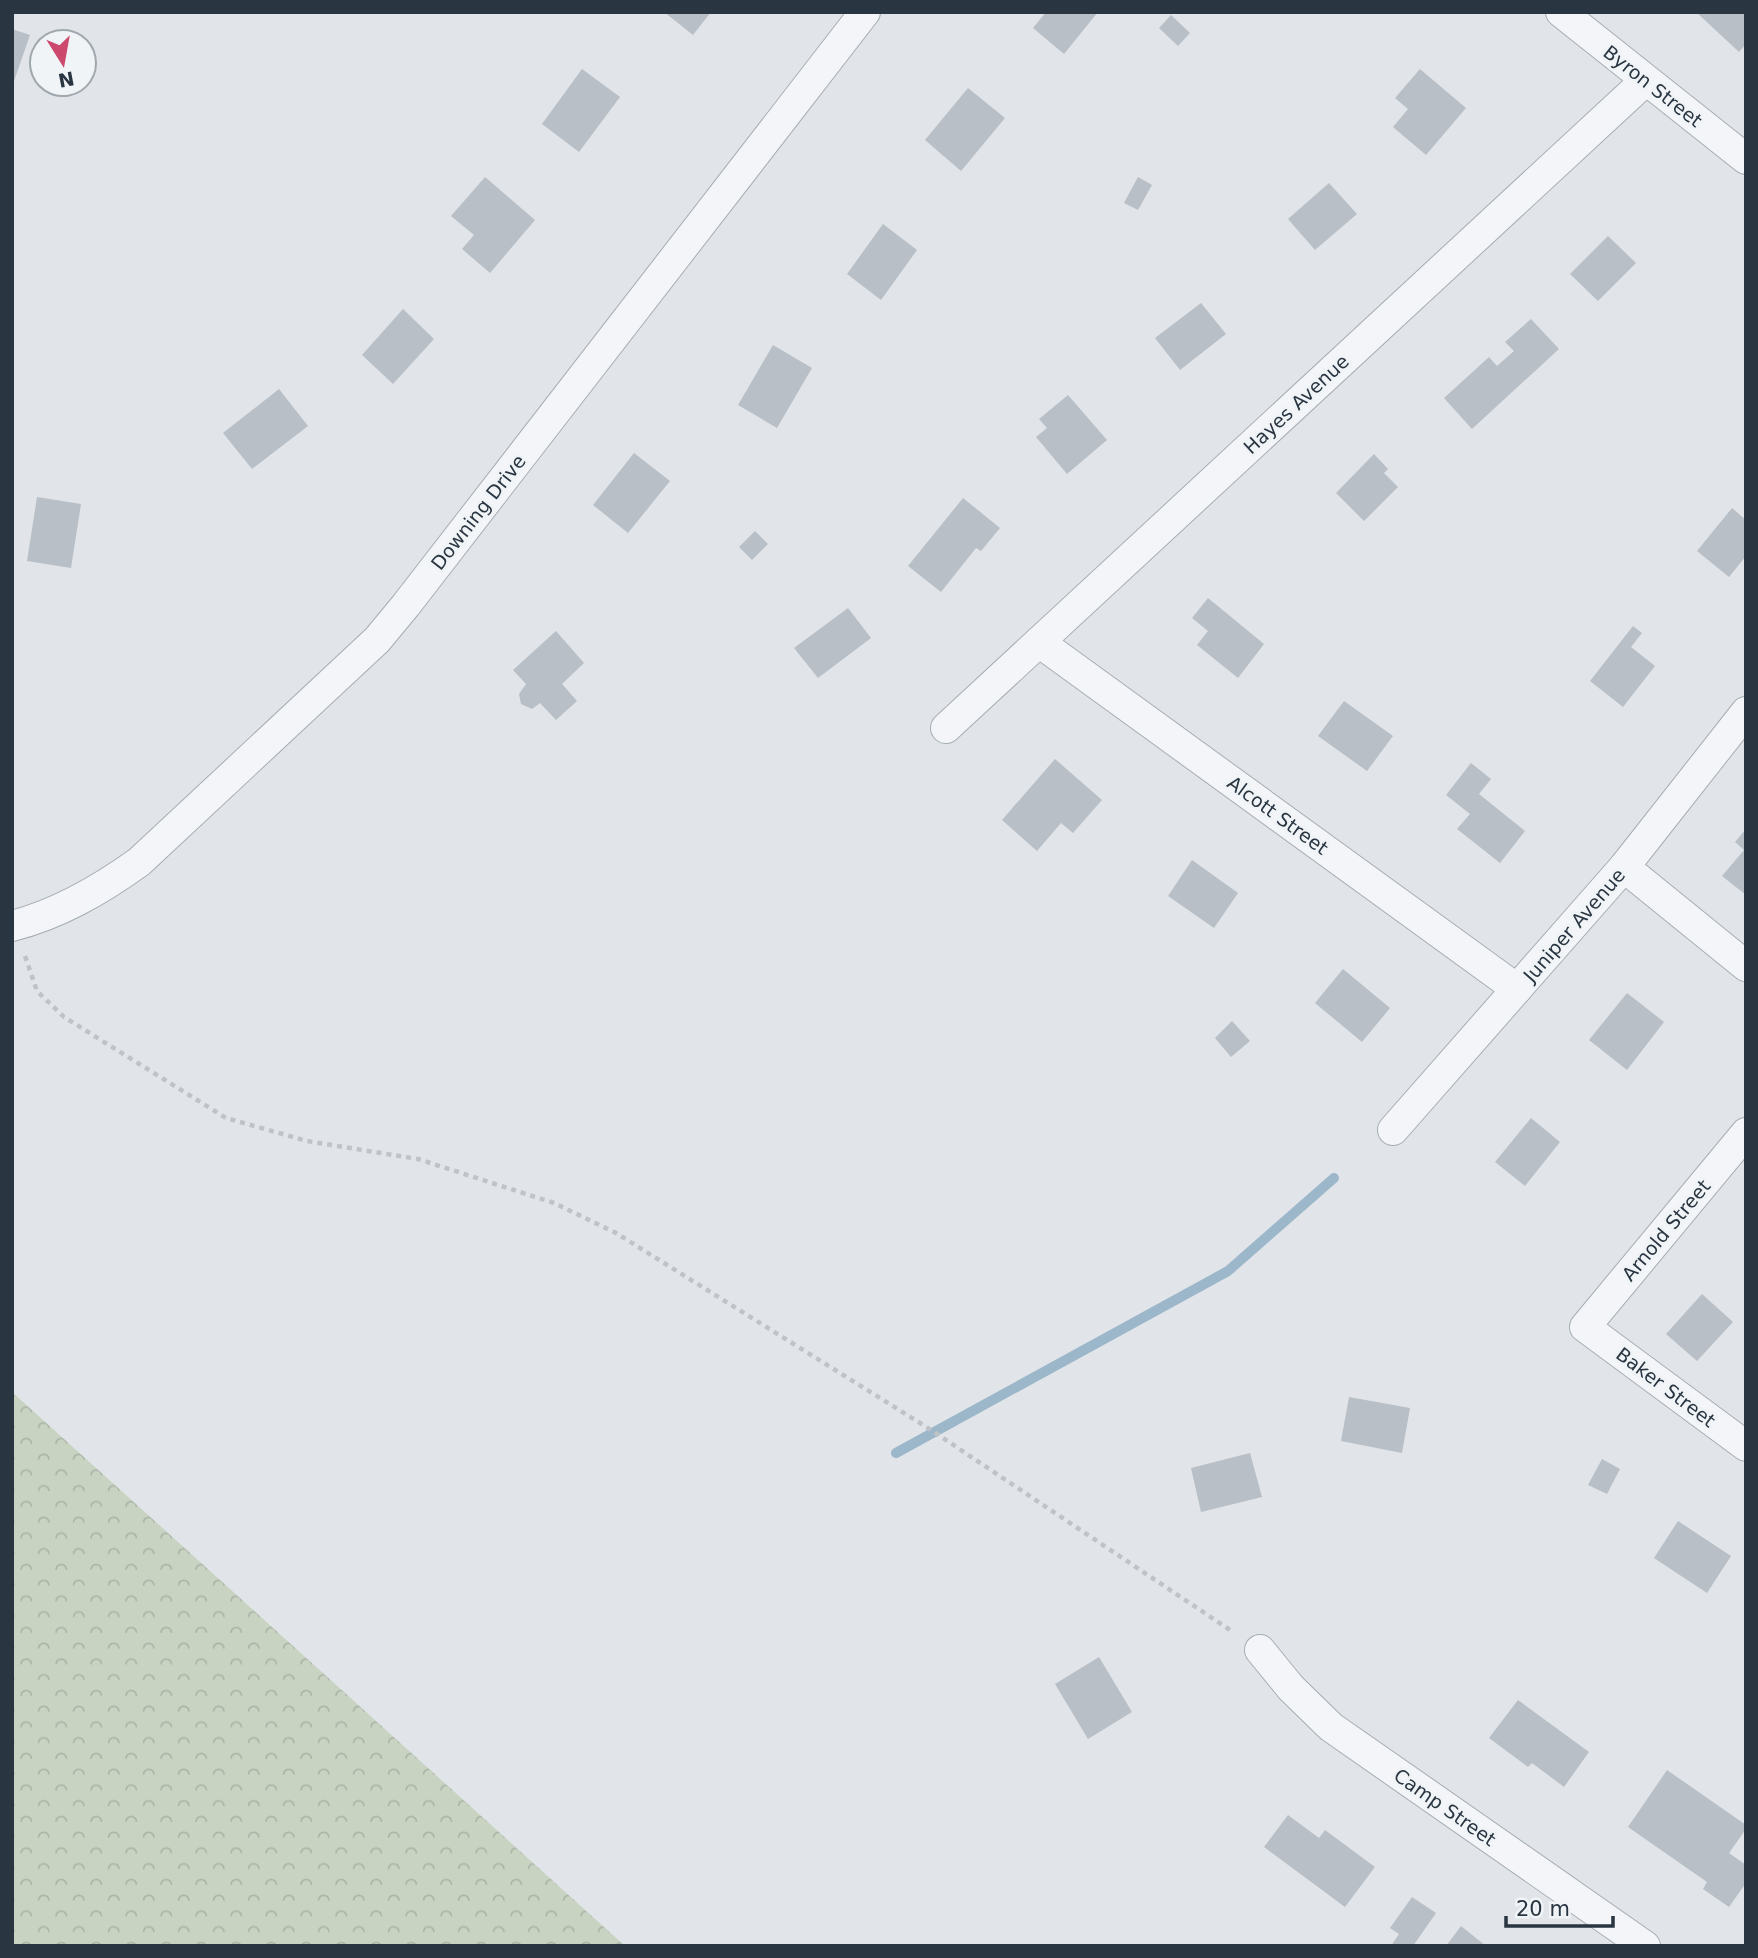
<svg xmlns="http://www.w3.org/2000/svg" width="1758" height="1958" viewBox="0 0 1758 1958" font-family="'DejaVu Sans',sans-serif">
  <style>
    .park { fill: url(#park-crowns) }
    .lines { fill: none; stroke-linecap: round; stroke-linejoin: round }
    .stream { stroke: #9cb7c9; stroke-width: 10 }
    .building { fill: #b8bfc6 }
    .street-casing { stroke: #a6adb3; stroke-width: 32 }
    .path { stroke: #bec3c8; stroke-width: 4.5; stroke-dasharray: 5 5; stroke-linecap: butt }
    .street { stroke: #f3f5f8; stroke-width: 30 }
    .labels { text-anchor: middle; stroke-width: 6; stroke-linejoin: round; paint-order: stroke }
    .street-label { font-size: 19px; fill: #293541; stroke: #f0f4f7 }
  </style>
  <defs>
    <pattern id="park-crowns" width="20" height="18" patternUnits="userSpaceOnUse" patternTransform="scale(1.75)"><rect width="20" height="18" fill="#c8d3c2"/><path d="M2 6a3 3 0 1 1 6 0M12 15a3 3 0 1 1 6 0" fill="none" stroke="#acb6a8"/></pattern>
  </defs>
  <rect width="100%" height="100%" fill="#e1e5e9"/>
  <path class="park" d="M12 1392 625 1946H12Z"/>
  <g class="lines">
    <path class="stream" d="M896 1453 1228 1271 1334 1178"/>
  </g>
  <g class="building">
    <path d="M664 12H711L693 35Z"/>
    <path d="M1046 12H1098L1064 54 1033 28Z"/>
    <path d="M1696 12H1746V44L1739 52Z"/>
    <path d="M1171 15 1190 33 1178 46 1159 28Z"/>
    <path d="M12 29 30 35 13 84H12Z"/>
    <path d="M582 69 620 97 579 152 542 124Z"/>
    <path d="M1420 69 1466 108 1426 155 1393 127 1408 109 1395 98Z"/>
    <path d="M968 88 1005 118 961 171 925 140Z"/>
    <path d="M485 177 535 220 490 273 462 249 474 235 451 216Z"/>
    <path d="M1138 177 1152 185 1138 210 1124 203Z"/>
    <path d="M1329 183 1357 214 1315 250 1288 219Z"/>
    <path d="M883 224 917 250 881 300 847 274Z"/>
    <path d="M1608 236 1636 263 1598 301 1570 274Z"/>
    <path d="M1201 303 1226 334 1180 370 1155 338Z"/>
    <path d="M403 309 434 339 393 384 362 355Z"/>
    <path d="M1531 319 1559 349 1472 429 1444 398 1489 357 1497 366 1514 351 1505 342Z"/>
    <path d="M773 345 812 368 777 428 738 405Z"/>
    <path d="M279 389 308 426 252 469 223 433Z"/>
    <path d="M1068 395 1107 440 1067 474 1036 437 1047 428 1039 419Z"/>
    <path d="M634 453 670 481 628 533 593 505Z"/>
    <path d="M1374 454 1388 469 1384 473 1398 487 1364 521 1336 493Z"/>
    <path d="M37 497 81 504 71 568 27 561Z"/>
    <path d="M963 498 1000 528 981 551 976 548 941 592 908 566Z"/>
    <path d="M1732 508 1746 520V556L1729 577 1697 551Z"/>
    <path d="M755 531 768 544 752 560 739 547Z"/>
    <path d="M1208 598 1264 644 1238 678 1197 645 1208 631 1192 618Z"/>
    <path d="M848 608 871 638 818 678 794 648Z"/>
    <path d="M1633 626 1642 633 1631 647 1655 666 1623 707 1590 681Z"/>
    <path d="M556 631 584 663 562 684 577 701 556 720 540 703 532 709 521 704 519 694 526 684 513 670Z"/>
    <path d="M1344 701 1393 736 1367 771 1318 736Z"/>
    <path d="M1055 759 1102 800 1073 833 1061 823 1037 851 1002 820Z"/>
    <path d="M1471 763 1491 779 1479 794 1525 831 1500 863 1457 829 1470 814 1446 795Z"/>
    <path d="M1746 829V895L1722 876 1744 850 1735 842Z"/>
    <path d="M1192 860 1238 893 1214 928 1168 896Z"/>
    <path d="M1343 969 1390 1008 1362 1042 1315 1003Z"/>
    <path d="M1627 993 1664 1022 1627 1070 1589 1040Z"/>
    <path d="M1232 1021 1250 1041 1231 1057 1215 1038Z"/>
    <path d="M1531 1118 1560 1142 1525 1186 1495 1162Z"/>
    <path d="M1702 1294 1733 1322 1697 1361 1666 1334Z"/>
    <path d="M1349 1397 1410 1408 1402 1453 1341 1441Z"/>
    <path d="M1250 1453 1262 1497 1201 1512 1191 1468Z"/>
    <path d="M1602 1459 1620 1469 1607 1494 1588 1485Z"/>
    <path d="M1678 1521 1731 1556 1707 1593 1654 1558Z"/>
    <path d="M1099 1657 1132 1712 1088 1739 1055 1684Z"/>
    <path d="M1518 1700 1589 1752 1564 1787 1532 1763 1528 1767 1489 1738Z"/>
    <path d="M1667 1770 1746 1825V1829L1729 1853 1746 1865V1883L1729 1907 1703 1889 1707 1882 1628 1827Z"/>
    <path d="M1288 1815 1319 1838 1325 1830 1375 1867 1345 1907 1264 1847Z"/>
    <path d="M1412 1897 1436 1913 1413 1946H1391L1399 1934 1390 1928Z"/>
    <path d="M1461 1926 1486 1946H1446Z"/>
  </g>
  <g class="lines">
    <defs>
      <g id="street">
        <path d="M1561 12 1746 159"/>
        <path d="M1039 642 1517 989"/>
        <path d="M946 728 1645 81"/>
        <path d="M1624 867 1746 966"/>
        <path d="M12 926C59 914 100 890 139 862L377 640 406 605 865 12"/>
        <path d="M1393 1130 1624 867 1746 712"/>
        <path d="M1746 1133 1585 1327 1746 1446"/>
        <path d="M1260 1650 1291 1688 1331 1727 1645 1946"/>
      </g>
    </defs>
    <use href="#street" class="street-casing"/>
    <path class="path" d="M25 956 37 991 64 1017 226 1118 307 1141 418 1159 554 1203 616 1233 928 1428 1233 1632"/>
    <use href="#street" class="street"/>
  </g>
  <g class="labels">
    <g class="street-label">
      <text transform="translate(1653 86) rotate(38)" y="7">Byron Street</text>
      <text transform="translate(1296 404) rotate(-43)" y="7">Hayes Avenue</text>
      <text transform="translate(478 512) rotate(-52)" y="7">Downing Drive</text>
      <text transform="translate(1278 815) rotate(36)" y="7">Alcott Street</text>
      <text transform="translate(1574 925) rotate(-49)" y="7">Juniper Avenue</text>
      <text transform="translate(1666 1230) rotate(-50)" y="7">Arnold Street</text>
      <text transform="translate(1666 1387) rotate(37)" y="7">Baker Street</text>
      <text transform="translate(1445 1807) rotate(35)" y="7">Camp Street</text>
    </g>
  </g>
  <rect width="1758" height="1958" fill="none" stroke="#293541" stroke-width="28"/>
  <g transform="translate(63 63) rotate(169)"><circle r="33" fill="#f0f4f7" stroke="#a0a8ae" stroke-width="2"/>
  <path d="M0-5L12 26L0 18L-12 26Z" fill="#cc486d"/>
  <text y="-10" font-size="19" font-weight="bold" text-anchor="middle" fill="#293541">N</text>
  </g>
  <path d="M1506 1916v10h107v-10" fill="none" stroke="#293541" stroke-width="3.5"/>
  <text x="1516" y="1916" font-size="21" fill="#293541" stroke="#f0f4f7" stroke-width="5" paint-order="stroke">20 m</text>
</svg>
